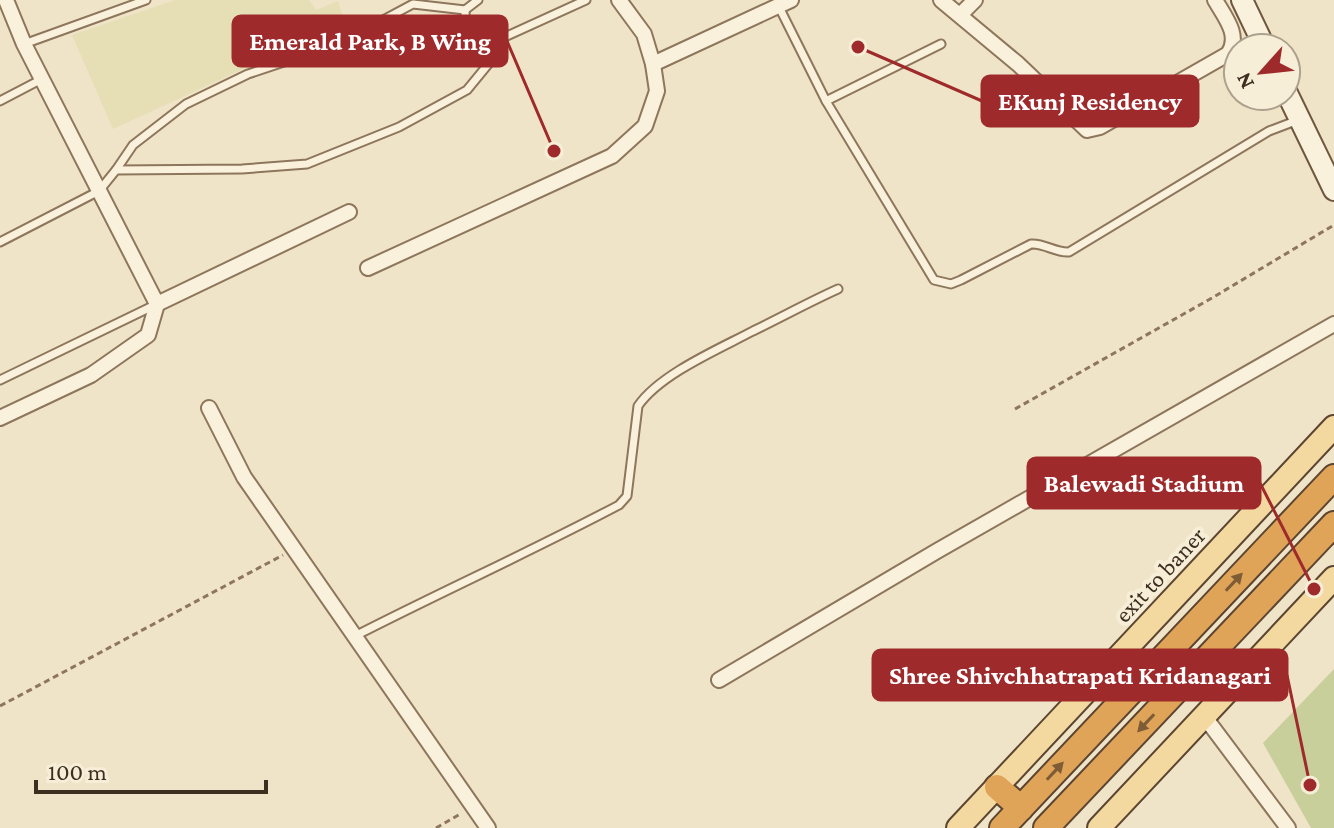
<svg xmlns="http://www.w3.org/2000/svg" width="1334" height="828" viewBox="0 0 1334 828" font-family="'Crimson Pro',serif">
  <style>
    .farmland { fill: #e6deb5 }
    .green { fill: #c9cf9b }
    .lines { fill: none; stroke-linecap: round; stroke-linejoin: round }
    .lane-casing { stroke: #8d765c; stroke-width: 11 }
    .street-casing { stroke: #8d765c; stroke-width: 18 }
    .secondary-casing { stroke: #6f573f; stroke-width: 24 }
    .primary-casing { stroke: #5b4430; stroke-width: 26 }
    .highway-casing { stroke: #5b4430; stroke-width: 28 }
    .path { stroke: #8d765c; stroke-width: 3; stroke-dasharray: 6 4; stroke-linecap: butt }
    .lane { stroke: #faf1dc; stroke-width: 7 }
    .street { stroke: #faf1dc; stroke-width: 14 }
    .secondary { stroke: #faf1dc; stroke-width: 20 }
    .primary { stroke: #f3d9a0; stroke-width: 22 }
    .highway { stroke: #e0a458; stroke-width: 24 }
    .oneway { fill: #7e5d36 }
    .labels { text-anchor: middle; stroke-width: 8; stroke-linejoin: round; paint-order: stroke }
    .street-label { font-size: 24px; fill: #3d2e20; stroke: #f7eed8 }
    .leader { fill: none; stroke: #9e2a2b; stroke-width: 3 }
    .callout-dot { fill: #9e2a2b; stroke: #f7eed8; stroke-width: 3 }
    .callout { fill: #9e2a2b; stroke: #9e2a2b; stroke-width: 3 }
    .callout-label { font-size: 26px; text-anchor: middle; font-weight: bold; fill: #fff }
  </style>
  <rect width="100%" height="100%" fill="#f0e4c8"/>
  <path class="farmland" d="M175 0H309L316 10 338 1 345 22 113 129 72 35Z"/>
  <path class="green" d="M1334 669V828H1311L1263 743Z"/>
  <g class="lines">
    <defs>
      <g id="lane">
        <path d="M779 7 826 101 934 280 951 284 961 280 1031 244C1045 243 1055 253 1069 252L1269 131 1298 120"/>
        <path d="M465 10 466 36 487 60"/>
        <path d="M24 44 146 0"/>
        <path d="M0 101 42 79"/>
        <path d="M826 101 941 44"/>
        <path d="M116 170 133 145 186 104 248 74 338 44 413 4 465 10 478 0"/>
        <path d="M0 242 99 191 116 170 242 169 307 164 399 127 467 90 490 62 485 46 586 0"/>
        <path d="M0 380 155 305"/>
        <path d="M355 636C443 591 532 551 619 505L627 496 638 406C660 374 719 349 753 331 782 317 809 302 838 289"/>
      </g>
      <g id="street">
        <path d="M941 0 1018 64 1087 130 1100 127 1228 54C1241 36 1225 17 1215 0"/>
        <path d="M960 15 975 0"/>
        <path d="M653 64 791 0"/>
        <path d="M368 268 612 156 645 126 657 91 653 64 644 34 619 0"/>
        <path d="M157 304 349 212"/>
        <path d="M209 408 244 477 488 828"/>
        <path d="M0 418 91 375 148 335 157 304 24 44 6 0"/>
        <path d="M719 680 937 551 1334 324"/>
        <path d="M1204 716 1288 828"/>
      </g>
      <g id="secondary">
        <path d="M1242 0 1265 48"/>
        <path d="M1286 91 1334 190"/>
      </g>
      <g id="primary">
        <path d="M958 828 1334 427"/>
        <path d="M1099 828 1334 578"/>
      </g>
      <g id="highway">
        <path d="M997 787 1021 808"/>
        <path d="M1002 828 1334 477"/>
        <path d="M1046 828 1334 524"/>
      </g>
    </defs>
    <use href="#lane" class="lane-casing"/>
    <use href="#street" class="street-casing"/>
    <use href="#secondary" class="secondary-casing"/>
    <use href="#primary" class="primary-casing"/>
    <use href="#highway" class="highway-casing"/>
    <g class="path">
      <path d="M1015 409 1212 298 1334 225"/>
      <path d="M0 706 283 555"/>
      <path d="M436 828 462 813"/>
    </g>
    <use href="#lane" class="lane"/>
    <use href="#street" class="street"/>
    <use href="#secondary" class="secondary"/>
    <use href="#primary" class="primary"/>
    <use href="#highway" class="highway"/>
  </g>
  <defs><path id="oneway-solid" d="M-6-.8H1V-3.2L6.5 0L1 3.2V.8H-6Z" transform="scale(2)"/></defs>
  <g class="oneway">
    <use href="#oneway-solid" transform="translate(1234 582) rotate(-47)"/>
    <use href="#oneway-solid" transform="translate(1146 723) rotate(133)"/>
    <use href="#oneway-solid" transform="translate(1055 771) rotate(-47)"/>
  </g>
  <g class="labels">
    <g class="street-label">
      <text transform="translate(1160 575) rotate(-47)" y="8">exit to baner</text>
    </g>
  </g>
  <path class="leader" d="M554 151L507 41M858 47L982 101M1314 589L1260 483M1310 785L1287 675"/>
  <g class="callout-dot">
    <circle cx="554" cy="151" r="8"/>
    <circle cx="858" cy="47" r="8"/>
    <circle cx="1314" cy="589" r="8"/>
    <circle cx="1310" cy="785" r="8"/>
  </g>
  <g class="callout">
    <rect x="233" y="16" width="274" height="50" rx="8"/>
    <rect x="982" y="76" width="216" height="50" rx="8"/>
    <rect x="1028" y="458" width="232" height="50" rx="8"/>
    <rect x="873" y="650" width="414" height="50" rx="8"/>
  </g>
  <g class="callout-label">
    <text x="370" y="50">Emerald Park, B Wing</text>
    <text x="1090" y="110">EKunj Residency</text>
    <text x="1144" y="492">Balewadi Stadium</text>
    <text x="1080" y="684">Shree Shivchhatrapati Kridanagari</text>
  </g>
  <g transform="translate(1262 72) rotate(243)"><circle r="38" fill="#f7eed8" stroke="#ada18e" stroke-width="2"/>
  <path d="M0-6L14 30L0 20L-14 30Z" fill="#9e2a2b"/>
  <text y="-12" font-size="22" font-weight="bold" text-anchor="middle" fill="#3d2e20">N</text>
  </g>
  <path d="M36 780v12h230v-12" fill="none" stroke="#3d2e20" stroke-width="4"/>
  <text x="48" y="780" font-size="24" fill="#3d2e20" stroke="#f7eed8" stroke-width="6" paint-order="stroke">100 m</text>
</svg>
